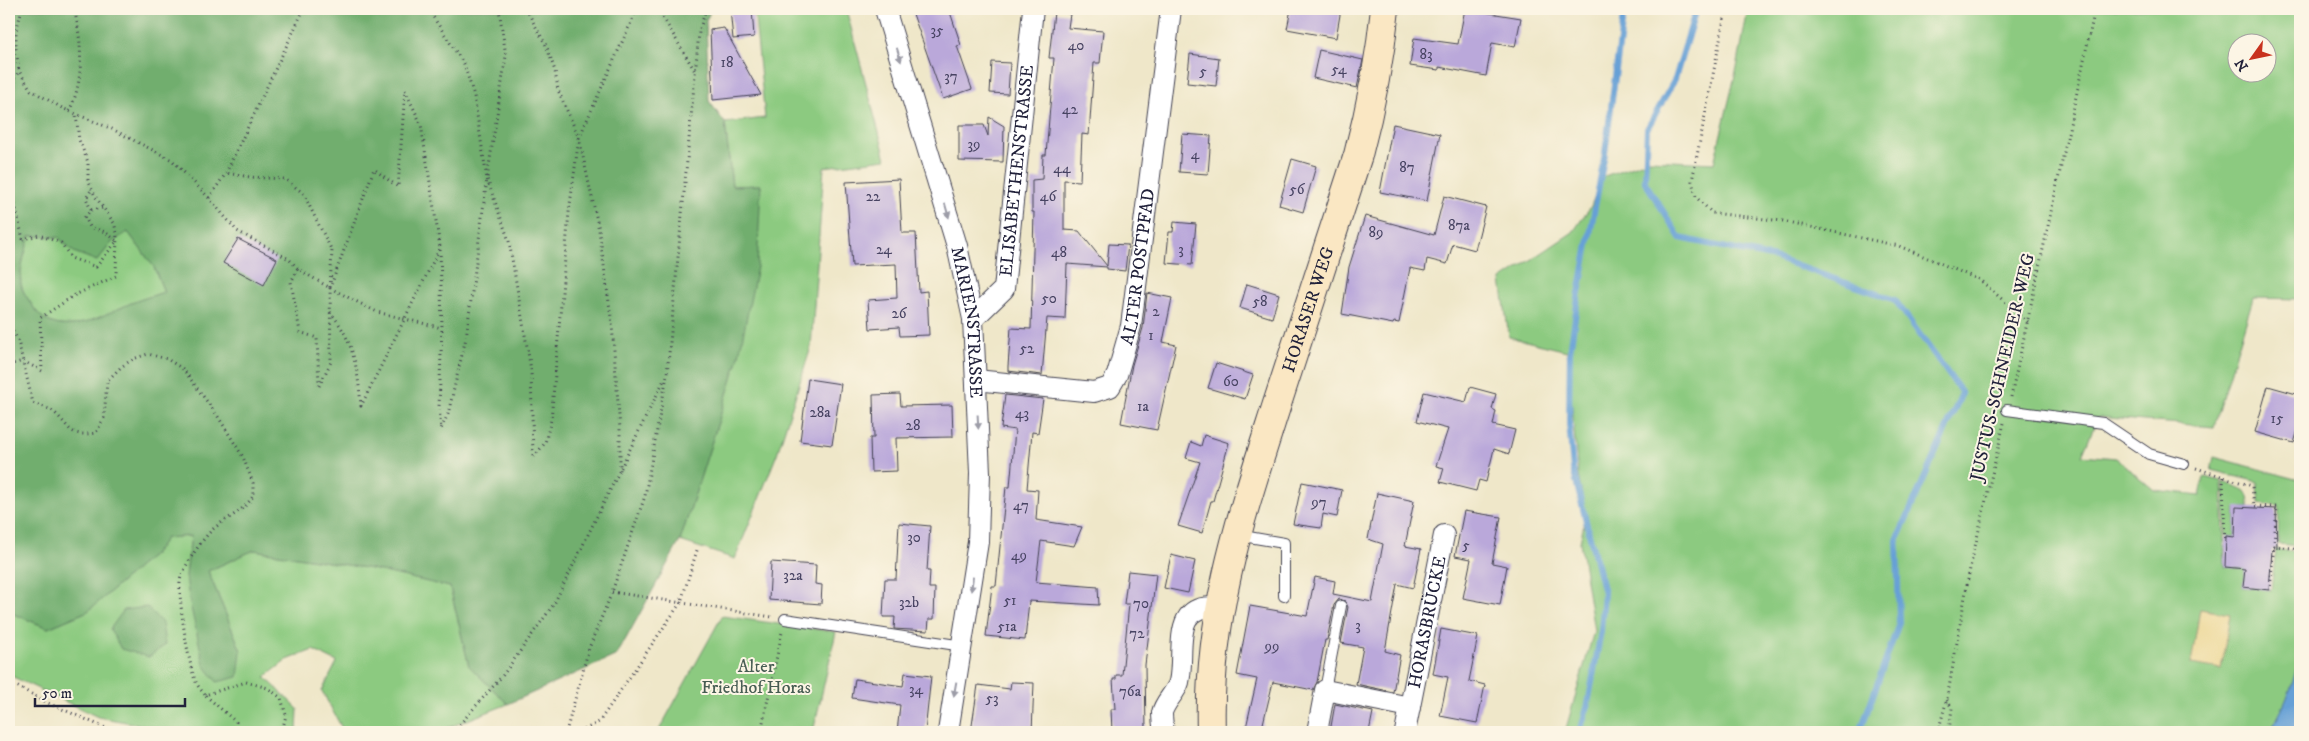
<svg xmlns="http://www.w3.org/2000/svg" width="2309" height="741" viewBox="0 0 2309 741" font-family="'IM FELL DW Pica',serif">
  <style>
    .green { fill: #8cca80; stroke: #57765e; fill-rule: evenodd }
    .forest { fill: #71ae6e; stroke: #4a6854; fill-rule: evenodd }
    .sand { fill: #eeda9e; stroke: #887e6c }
    .water { fill: #66a0d6; stroke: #446188 }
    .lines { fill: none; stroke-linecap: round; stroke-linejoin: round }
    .stream { stroke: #66a0d6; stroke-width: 6 }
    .building { fill: #baa8da }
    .service-casing { stroke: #414050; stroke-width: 12 }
    .minor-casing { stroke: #414050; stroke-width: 22 }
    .secondary-casing { stroke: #414050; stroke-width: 30 }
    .path { stroke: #414050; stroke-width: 3; stroke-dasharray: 1 4; stroke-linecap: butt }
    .service { stroke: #fff; stroke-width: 10 }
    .minor { stroke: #fff; stroke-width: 20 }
    .secondary { stroke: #fae7c3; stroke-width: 28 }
    .oneway { fill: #9c9ca7 }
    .labels { text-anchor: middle; stroke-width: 4; stroke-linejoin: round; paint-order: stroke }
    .number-label { font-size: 15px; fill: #484463 }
    .street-label { font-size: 18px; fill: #22223b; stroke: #fcf5e5 }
    .park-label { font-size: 18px; fill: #475d53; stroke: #fcf5e5 }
  </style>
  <rect width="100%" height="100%" fill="#fcf5e5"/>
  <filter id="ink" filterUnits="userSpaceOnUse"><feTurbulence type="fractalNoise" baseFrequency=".02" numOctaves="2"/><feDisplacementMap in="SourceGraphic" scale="10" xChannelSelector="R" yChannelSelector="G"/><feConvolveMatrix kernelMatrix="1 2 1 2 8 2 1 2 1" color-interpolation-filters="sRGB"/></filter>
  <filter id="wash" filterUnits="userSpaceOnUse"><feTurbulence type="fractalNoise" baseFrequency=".0096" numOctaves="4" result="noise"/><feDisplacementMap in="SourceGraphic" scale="20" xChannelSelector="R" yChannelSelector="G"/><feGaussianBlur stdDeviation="1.12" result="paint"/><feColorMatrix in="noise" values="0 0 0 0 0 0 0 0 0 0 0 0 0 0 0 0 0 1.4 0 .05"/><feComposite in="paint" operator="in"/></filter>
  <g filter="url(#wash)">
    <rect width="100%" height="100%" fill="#efe7c9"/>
    <g class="green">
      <path d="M754 9H846L886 159 824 167 811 347 777 454 735 559 680 541 738 360 761 185 732 186 725 123 765 118Z"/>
      <path d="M1748 9H2300V299L2253 298 2214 427 2098 417 2082 455 2116 458 2154 490 2200 495 2204 477 2222 481 2225 567 2245 569 2243 587 2271 590 2276 549 2300 553C2300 592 2306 637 2296 676 2291 696 2280 715 2270 732H1565L1594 631 1580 542 1586 515 1578 475 1567 351 1509 337 1501 280 1573 232 1591 206 1602 177 1649 160 1714 163 1738 63ZM2236 42H2266V72H2236Z"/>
      <path d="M128 232 154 267 164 292C150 297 134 301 121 308 91 321 54 341 32 305 29 300 24 294 22 288 17 276 26 248 30 236L58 237 74 252 97 261 113 241Z"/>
      <path d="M2214 457 2300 480 2299 546 2278 544 2279 506 2259 503 2258 482 2211 470Z"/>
      <path d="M2224 482C2242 489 2249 487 2249 508H2236L2235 537 2226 536Z"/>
      <path d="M191 536 186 576 241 651 208 571 254 550 372 569 450 587 469 666 508 704 437 732H344L322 691 337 662 313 650 287 660 265 677 298 709 297 732 165 729 98 717 9 675V612L48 628 88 611 155 553 166 538Z"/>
      <path d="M722 616 836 632 813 732H658Z"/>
    </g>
    <g class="forest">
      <path d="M9 9H711L706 21 709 101 725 123 732 186 761 185 757 267 738 360 680 541 617 655 508 704 469 666 450 587 372 569 254 550 208 571 241 651 238 677 217 682 204 665 189 599 186 576 191 536 166 538 155 553 88 611 48 628 9 612ZM128 232 154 267 164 292C149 297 134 301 120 308 91 321 54 341 32 305 29 300 24 294 22 288 17 276 26 249 30 236L58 237 74 252 97 261 113 241Z"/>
      <path d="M147 607 162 623 165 645 149 657 121 649 110 629 124 610Z"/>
    </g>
    <path class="sand" d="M2200 609 2230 614 2221 669 2191 664Z"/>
    <path class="water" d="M2300 647V732H2270C2286 703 2296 681 2300 647Z"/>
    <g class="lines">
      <g class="stream">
        <path d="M1696 9 1675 79 1647 129 1645 182 1680 238 1775 258 1895 300 1962 393 1897 540 1899 623 1860 732"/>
        <path d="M1580 732 1588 704 1601 631 1604 593 1573 469 1569 424 1570 352 1577 304 1605 153 1624 9"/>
      </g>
    </g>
    <g id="blocks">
      <g class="building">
        <path d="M730 9H752L754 37 733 39Z"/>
        <path d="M929 9H949L961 45 957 46 972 89 943 99 913 14Z"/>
        <path d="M1291 9H1341L1336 38 1287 29Z"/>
        <path d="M1465 9 1521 18 1515 47 1492 43 1486 76 1439 67V70L1410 66 1414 38 1458 44Z"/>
        <path d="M1054 12 1070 14 1068 28 1103 31 1100 63H1094L1089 135 1082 134 1080 181 1064 180V230L1079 231 1107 266 1109 244 1128 245 1125 271 1107 269V267L1067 264 1065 319 1047 318 1042 375 1008 371V366L1011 328 1031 329 1034 212H1032V180L1042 179 1043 155H1046L1054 58H1049Z"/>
        <path d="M724 28 761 95 713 100 710 30Z"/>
        <path d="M1319 50 1363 60 1357 88 1313 78Z"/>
        <path d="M1190 54 1219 58 1216 86 1187 83Z"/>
        <path d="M992 62 1010 63 1008 94 990 93Z"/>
        <path d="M989 117 1004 126 1003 162 959 161V125H984L988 136Z"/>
        <path d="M1393 124 1440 134 1427 201 1380 192Z"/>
        <path d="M1182 134 1211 136 1208 174 1179 172Z"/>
        <path d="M1292 159 1316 166 1303 212 1279 205Z"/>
        <path d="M899 179 902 233H916L919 292 927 291 929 335 900 336 899 327 870 329 868 300 897 298 896 264 852 266 846 182Z"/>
        <path d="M1444 196 1486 207 1475 250 1453 244 1447 264 1427 259 1425 271 1410 268 1399 323 1394 322 1393 324 1342 314 1349 267 1365 216 1434 235Z"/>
        <path d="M1174 222 1196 224 1192 265 1166 263 1169 232H1173Z"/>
        <path d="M238 239 277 259 264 285 223 263Z"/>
        <path d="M1247 284 1279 294 1272 318 1240 308Z"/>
        <path d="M1147 293 1172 298 1163 342 1176 345 1157 430 1121 423 1132 365 1143 328Z"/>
        <path d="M1216 363 1253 375 1245 399 1208 388Z"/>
        <path d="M808 379 841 384 832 445 800 441Z"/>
        <path d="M2268 386 2300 395V423L2294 443 2255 432Z"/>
        <path d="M1470 387 1496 394 1492 409 1496 411 1493 425 1515 430 1509 454 1494 449 1486 482 1479 480 1476 491 1440 482 1444 468 1436 466 1448 429 1417 421 1424 392 1466 402Z"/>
        <path d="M900 394 901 406 952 405 953 437 896 438 897 471 871 472 870 438H874L873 395Z"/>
        <path d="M1005 395 1043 399 1038 433 1032 432 1027 489 1038 490 1036 520 1082 527 1074 546 1041 541 1036 582 1098 587 1099 605 1029 601 1025 640 986 636 992 586H996L1006 487H1010L1015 430 1001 428Z"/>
        <path d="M1204 435 1229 443 1213 501H1211L1202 533 1178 526 1200 462 1186 458 1191 442 1201 446Z"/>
        <path d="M1302 482 1342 490 1337 517 1323 514 1321 528 1293 524Z"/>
        <path d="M1377 493 1414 501 1405 546 1421 549 1413 588 1397 584 1385 651 1400 655 1393 692 1356 684 1363 647 1341 643 1348 607 1345 601 1339 599 1334 605 1327 640H1325L1317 682 1313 690 1273 682 1261 732H1245L1257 679 1237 675 1250 606 1307 616 1315 577 1335 581 1333 594 1372 602 1383 544 1368 539Z"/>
        <path d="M2236 507 2276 509 2277 548 2272 550 2269 590 2243 587 2245 569 2225 567 2226 536 2235 537Z"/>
        <path d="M1464 511 1501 517 1492 563 1507 566 1500 605 1463 598 1471 559 1455 556Z"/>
        <path d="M899 523 930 526 927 571H930L929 588H935L934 619H929L928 631 894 629 895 617H883L885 579H896Z"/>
        <path d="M1171 555 1195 561 1188 593 1164 588Z"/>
        <path d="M771 562 816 565 815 584 822 585 821 604 769 600Z"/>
        <path d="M1128 571 1156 574 1145 665 1146 732H1112L1111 709H1115L1113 679H1116V675H1122L1129 604H1124Z"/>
        <path d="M1441 629 1478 636 1469 681 1485 685 1477 723 1440 716 1448 677 1433 674Z"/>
        <path d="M905 673 931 676 925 732H897L900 705 852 698 855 679 903 686Z"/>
        <path d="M1011 682 1034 683 1032 732H971L978 685 1010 689Z"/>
        <path d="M1335 704 1373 712 1369 732H1330Z"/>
      </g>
    </g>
  </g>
  <g filter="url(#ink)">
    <use href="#blocks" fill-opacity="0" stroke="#414050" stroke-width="1"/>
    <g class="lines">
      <defs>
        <g id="service">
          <path d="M2007 410 2103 423 2149 454 2184 464"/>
          <path d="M1237 535 1284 543V596"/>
          <path d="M785 619 963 646"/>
          <path d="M1325 690 1341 606"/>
        </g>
        <g id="minor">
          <path id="s1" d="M885 9 957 246 973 319 980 473 978 542 948 732"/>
          <path id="s2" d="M973 319 1004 289 1033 9"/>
          <path id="s3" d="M976 380 1094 392 1110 387 1117 375 1131 326 1171 9"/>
          <path d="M1164 732C1163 726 1162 719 1162 713 1164 702 1176 693 1179 682 1186 652 1169 601 1219 608"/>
          <path d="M1317 732 1325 690 1410 707"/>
          <path id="s4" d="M1405 732 1444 535"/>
        </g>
        <g id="secondary">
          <path id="s5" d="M1211 732C1207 614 1242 514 1277 404 1304 321 1331 238 1358 155 1371 106 1380 59 1385 9"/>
        </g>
      </defs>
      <use href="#service" class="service-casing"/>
      <use href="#minor" class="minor-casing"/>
      <use href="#secondary" class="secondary-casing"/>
      <g class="path">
        <path d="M22 9 16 31V49L19 71 31 90 62 108 112 129 172 160 209 198 237 231 289 259 298 269 330 288 332 251 303 193 285 179 250 177 226 173"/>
        <path d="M428 9 464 64 474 96 487 179 506 56 499 9"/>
        <path d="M526 9 547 47 555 71 558 90 579 138 599 230 612 324 620 429V471"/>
        <path d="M658 9 696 73"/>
        <path d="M1726 9 1692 181 1696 197 1712 213 1783 221 1899 246 1980 280 2028 322"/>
        <path d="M9 87 19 71"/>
        <path d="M69 111C85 81 82 40 74 9"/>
        <path d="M9 155V166"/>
        <path d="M9 180 23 239 39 235 61 243 71 258 96 267 117 241 105 232 90 227 85 217 91 210 103 208"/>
        <path d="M209 198 226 173 304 9"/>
        <path d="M91 210 86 198 92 189"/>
        <path d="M298 269 291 282 300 332 317 338 319 384"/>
        <path d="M330 288 377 312 442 328"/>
        <path d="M330 312C354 340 358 371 361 406L440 248"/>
        <path d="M9 322 18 341 33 403C40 406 50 408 55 413 72 429 68 437 96 433L104 418 107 381 121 367 133 359 148 354 167 359 183 369 217 415 243 457 253 483V496C242 514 224 518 210 532 199 544 187 562 181 577 176 590 189 668 196 682 198 687 202 691 205 695"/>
        <path d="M9 365 23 361 42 371 40 318 75 295 116 276 117 233 114 223 95 196 88 180V162L79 140 76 114"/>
        <path d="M319 386 331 362 330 288 374 169 398 187 405 90 421 124 440 247 442 328 439 407 441 429 448 414 466 338 487 179 509 241 531 370 533 458 545 443 551 420 569 212 579 138 637 9"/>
        <path d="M2011 397 2095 9"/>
        <path d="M2196 468 2252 486 2254 506 2277 507 2270 590"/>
        <path d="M2223 477 2225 545"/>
        <path d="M2274 546 2300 549"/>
        <path d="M612 592 772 617"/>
        <path d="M9 682 48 703 115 732"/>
        <path d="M1947 700 1952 708 1949 732"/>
        <path d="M232 732 236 722 205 695 246 682 268 688 281 698 286 715 282 732"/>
        <path d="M453 732 503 675 554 604 664 380"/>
        <path d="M566 732 589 648 612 592 645 496 667 375 699 32 706 9"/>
        <path d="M580 732 599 722 681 602 698 547"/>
        <path d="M761 732 782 632"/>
        <path d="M1938 732 1947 699 1970 568 2004 423"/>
      </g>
      <use href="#service" class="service"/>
      <use href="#minor" class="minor"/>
      <use href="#secondary" class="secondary"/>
    </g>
    <defs><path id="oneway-solid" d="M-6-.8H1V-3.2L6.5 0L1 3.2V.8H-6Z" transform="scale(1.25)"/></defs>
    <g class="oneway">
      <use href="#oneway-solid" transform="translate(899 55) rotate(73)"/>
      <use href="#oneway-solid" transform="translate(947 211) rotate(74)"/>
      <use href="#oneway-solid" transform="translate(978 422) rotate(87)"/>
      <use href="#oneway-solid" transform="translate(972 584) rotate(98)"/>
      <use href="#oneway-solid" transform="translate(955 689) rotate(100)"/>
    </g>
  </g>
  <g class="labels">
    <g class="number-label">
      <text x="937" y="35">35</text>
      <text x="1076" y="50">40</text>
      <text x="1426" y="59">83</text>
      <text x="727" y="67">18</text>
      <text x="1339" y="74">54</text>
      <text x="1203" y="76">5</text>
      <text x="951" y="81">37</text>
      <text x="1070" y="114">42</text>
      <text x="974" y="149">39</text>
      <text x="1195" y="159">4</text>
      <text x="1407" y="172">87</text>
      <text x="1062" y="173">44</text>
      <text x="1297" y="194">56</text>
      <text x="873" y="201">22</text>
      <text x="1048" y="201">46</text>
      <text x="1459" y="230">87a</text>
      <text x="1376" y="237">89</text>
      <text x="884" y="254">24</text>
      <text x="1181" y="254">3</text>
      <text x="1059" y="257">48</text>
      <text x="1049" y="303">50</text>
      <text x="1260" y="306">58</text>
      <text x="1156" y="316">2</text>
      <text x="899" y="318">26</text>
      <text x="1151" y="340">1</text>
      <text x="1027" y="353">52</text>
      <text x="1231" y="386">60</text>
      <text x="1143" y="411">1a</text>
      <text x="820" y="417">28a</text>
      <text x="1022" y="418">43</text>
      <text x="2277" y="423">15</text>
      <text x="913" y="430">28</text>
      <text x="1319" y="507">97</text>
      <text x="1021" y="510">47</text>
      <text x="914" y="542">30</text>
      <text x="1466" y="550">5</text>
      <text x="1019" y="560">49</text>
      <text x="793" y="580">32a</text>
      <text x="1010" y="605">51</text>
      <text x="909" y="607">32b</text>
      <text x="1141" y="608">70</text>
      <text x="1358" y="630">3</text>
      <text x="1007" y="631">51a</text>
      <text x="1137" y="638">72</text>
      <text x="1272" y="651">99</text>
      <text x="916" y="694">34</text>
      <text x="1130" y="696">76a</text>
      <text x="992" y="703">53</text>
    </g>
    <g class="street-label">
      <text dy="6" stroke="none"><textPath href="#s2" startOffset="162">ELISABETHENSTRASSE</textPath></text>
      <text dy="6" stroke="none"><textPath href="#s3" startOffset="260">ALTER POSTPFAD</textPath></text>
      <text dy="6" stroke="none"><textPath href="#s5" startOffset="436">HORASER WEG</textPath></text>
      <text dy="6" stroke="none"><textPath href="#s1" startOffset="325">MARIENSTRASSE</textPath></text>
      <text transform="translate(2002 367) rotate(-77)" y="6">JUSTUS-SCHNEIDER-WEG</text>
      <text dy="6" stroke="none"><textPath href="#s4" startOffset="112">HORASBRÜCKE</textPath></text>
    </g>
    <g class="park-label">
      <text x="756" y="672">Alter<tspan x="756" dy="21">Friedhof Horas</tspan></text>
    </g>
  </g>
  <rect width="2309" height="741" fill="none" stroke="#fcf5e5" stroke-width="30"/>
  <g transform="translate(2252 58) rotate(237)"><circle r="24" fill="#fcf5e5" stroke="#a5a1a1"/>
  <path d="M0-4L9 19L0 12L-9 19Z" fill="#c8321e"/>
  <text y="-8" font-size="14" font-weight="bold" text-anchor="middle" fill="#22223b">N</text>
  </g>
  <path d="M35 698v8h150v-8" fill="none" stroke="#22223b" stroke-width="2.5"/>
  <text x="42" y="698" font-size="15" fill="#22223b" stroke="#fcf5e5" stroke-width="4" paint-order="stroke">50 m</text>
</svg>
